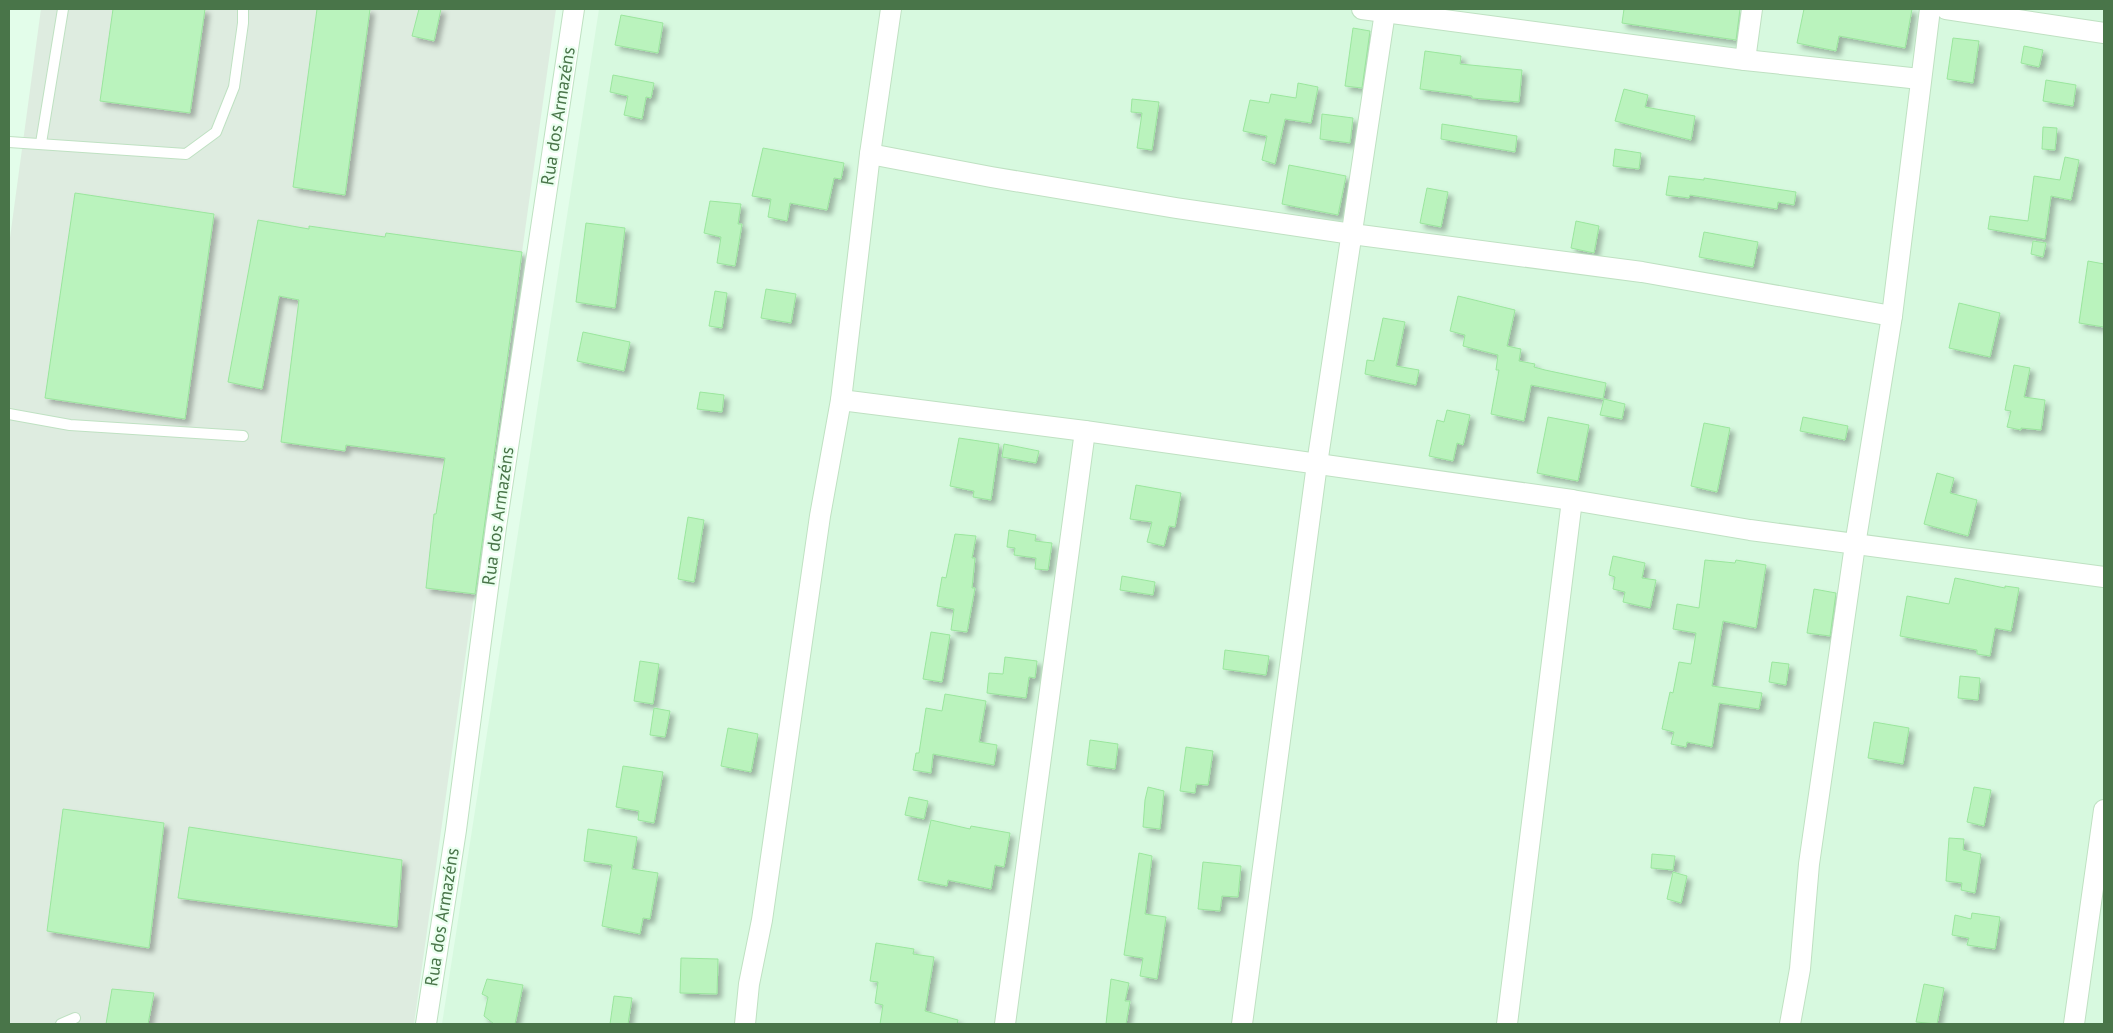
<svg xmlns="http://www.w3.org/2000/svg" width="2113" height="1033" viewBox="0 0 2113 1033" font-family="'PT Sans',sans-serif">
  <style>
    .residential { fill: #d7f9df }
    .industrial { fill: #deece0 }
    .building { fill: #baf3bd; stroke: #9ae69d; filter: url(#shadow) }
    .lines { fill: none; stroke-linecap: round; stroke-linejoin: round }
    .lane-casing { stroke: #bfe1c2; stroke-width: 12 }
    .street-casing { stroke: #bfe1c2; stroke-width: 22 }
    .lane { stroke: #fff; stroke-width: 10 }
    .street { stroke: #fff; stroke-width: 20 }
    .labels { text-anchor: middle; stroke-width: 4.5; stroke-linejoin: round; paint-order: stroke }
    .street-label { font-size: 18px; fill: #497549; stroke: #eaffef }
  </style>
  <defs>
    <filter id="shadow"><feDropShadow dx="4.5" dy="4.5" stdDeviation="2.5" flood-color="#0004"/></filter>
  </defs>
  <rect width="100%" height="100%" fill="#e3fdea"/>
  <path class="residential" d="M599 9H2104V1024H442Z"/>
  <path class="industrial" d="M41 9H556L414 1024H9V245Z"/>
  <g class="building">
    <path d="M113 9H205L190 113 100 101Z"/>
    <path d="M317 9H370L345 195 293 187Z"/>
    <path d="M419 9H441L434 41 412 36Z"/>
    <path d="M1624 9H1740L1736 40 1622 23Z"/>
    <path d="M1804 9H1912L1905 48 1839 36 1836 51 1797 43Z"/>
    <path d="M621 15 663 23 658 53 615 45Z"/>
    <path d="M1353 28 1370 31 1362 88 1345 86Z"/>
    <path d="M1953 38 1979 41 1973 83 1947 79Z"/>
    <path d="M2024 46 2043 50 2039 67 2021 63Z"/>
    <path d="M1425 51 1461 56 1460 64 1522 70 1519 102 1472 98V96L1420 89Z"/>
    <path d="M613 75 654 83 651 98 646 97 642 119 624 115 628 96 610 92Z"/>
    <path d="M2046 80 2076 85 2073 106 2043 101Z"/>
    <path d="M1298 83 1318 87 1311 123 1285 119 1275 164 1262 160 1267 136 1243 131 1250 100 1269 103 1271 94 1296 98Z"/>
    <path d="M1624 89 1648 95 1645 107 1695 116 1691 140 1615 121Z"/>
    <path d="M1132 99 1159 102 1152 150 1137 148 1142 113 1131 112Z"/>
    <path d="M1322 114 1353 118 1350 143 1320 139Z"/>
    <path d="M1442 124 1517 136 1515 152 1441 139Z"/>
    <path d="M2043 127 2057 128 2055 150 2042 149Z"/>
    <path d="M763 148 844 163 841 179 834 178 827 210 790 203 787 221 768 217 771 199 752 196Z"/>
    <path d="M1615 149 1641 153 1639 169 1613 166Z"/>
    <path d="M2065 157 2079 160 2071 200 2051 196 2045 239 1988 229 1990 216 2028 221 2034 176 2060 180Z"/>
    <path d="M1289 165 1346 176 1338 215 1282 204Z"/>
    <path d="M1669 176 1704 180V178L1796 192 1794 205 1778 202 1777 209 1690 195 1689 198 1666 195Z"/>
    <path d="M1427 188 1448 192 1441 227 1420 223Z"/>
    <path d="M75 193 214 214 185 419 45 398Z"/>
    <path d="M710 201 741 204 738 224H742L735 266 717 263 721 237 704 233Z"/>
    <path d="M258 220 309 229V226L385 237 386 233 522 252 475 594 426 588 434 514H436L445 458 346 445 345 451 281 442 299 300 279 296 262 389 228 382Z"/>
    <path d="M1576 221 1599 226 1594 253 1571 248Z"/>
    <path d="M586 223 625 228 615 308 576 302Z"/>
    <path d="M1704 232 1758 242 1753 267 1699 257Z"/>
    <path d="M2033 241 2046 243 2043 257 2031 254Z"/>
    <path d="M2088 261 2104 264V327L2079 323Z"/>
    <path d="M766 289 796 294 791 323 761 318Z"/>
    <path d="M715 291 727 293 722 328 709 326Z"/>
    <path d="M1458 296 1515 310 1507 346 1521 349 1519 361 1535 364 1534 367 1545 370 1606 383 1603 399 1531 385 1524 421 1491 414 1499 370H1496L1498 355 1463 346 1465 335 1450 331Z"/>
    <path d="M1959 303 2000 313 1990 357 1949 348Z"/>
    <path d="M1383 318 1405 322 1396 366 1419 370 1416 385 1365 374 1367 360 1374 361Z"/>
    <path d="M583 332 630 342 624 371 577 361Z"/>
    <path d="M2014 365 2030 368 2024 397 2045 400 2041 430 2021 428V430L2007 427 2011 411 2005 410Z"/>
    <path d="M700 392 724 395 722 412 697 409Z"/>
    <path d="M1604 399 1625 404 1622 419 1600 415Z"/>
    <path d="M1447 410 1470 415 1463 445 1457 443 1453 461 1429 456 1437 420 1444 422Z"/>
    <path d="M1548 417 1589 425 1578 481 1537 473Z"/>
    <path d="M1803 417 1848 426 1845 440 1800 431Z"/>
    <path d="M1704 423 1730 428 1717 492 1691 486Z"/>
    <path d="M959 438 999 444 991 500 973 497 974 491 950 486Z"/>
    <path d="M1004 444 1039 451 1036 463 1002 457Z"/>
    <path d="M1937 473 1954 478 1950 493 1977 500 1968 536 1924 524Z"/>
    <path d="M1136 485 1181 493 1175 527 1169 526 1164 546 1147 542 1152 522 1130 519Z"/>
    <path d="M688 517 704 520 694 582 678 579Z"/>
    <path d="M1009 530 1036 535 1035 541 1052 543 1048 570 1035 569 1036 558 1014 555 1015 548 1007 547Z"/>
    <path d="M955 534 976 536 972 558H975L972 588H975L967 632 951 630 954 609 937 606 942 577 946 578Z"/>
    <path d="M1613 556 1645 563 1642 578 1656 580 1650 608 1623 602 1625 592 1613 589 1615 577 1609 575Z"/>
    <path d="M1705 560 1735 563 1736 560 1766 565 1756 628 1723 621 1712 686 1762 693 1759 709 1719 703 1712 747 1687 742 1686 747 1671 744 1674 732 1662 729 1670 692 1673 693 1679 662 1691 664 1696 633 1673 629 1677 604 1699 608Z"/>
    <path d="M1122 576 1155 582 1153 595 1120 590Z"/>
    <path d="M1955 578 2005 588V586L2019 588 2011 631 1995 628 1990 656 1977 654V650L1900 636 1907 596 1949 604Z"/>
    <path d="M1814 589 1836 593 1830 636 1807 633Z"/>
    <path d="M931 632 950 635 942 682 923 679Z"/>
    <path d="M1225 650 1269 656 1266 675 1223 669Z"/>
    <path d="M1005 657 1037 661 1035 678 1029 677 1026 698 987 693 989 673 1003 674Z"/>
    <path d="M640 661 659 664 653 704 634 701Z"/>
    <path d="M1772 662 1789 664 1786 685 1769 682Z"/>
    <path d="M1960 676 1980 678 1978 700 1958 698Z"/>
    <path d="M945 694 986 701 979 742 997 745 994 765 933 754 931 773 913 770 916 753H919L926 708 942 711Z"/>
    <path d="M654 708 670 711 665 737 650 735Z"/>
    <path d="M1874 722 1909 728 1903 764 1868 758Z"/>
    <path d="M728 728 758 734 751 772 721 766Z"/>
    <path d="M1090 740 1118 744 1115 769 1087 765Z"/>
    <path d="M1186 747 1213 751 1208 785 1196 784 1195 793 1180 791Z"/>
    <path d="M623 766 663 772 654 823 638 820 639 811 616 807Z"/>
    <path d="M1148 787 1164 791 1160 829 1143 827 1145 800Z"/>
    <path d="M1974 787 1991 790 1984 826 1967 822Z"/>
    <path d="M909 797 928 801 924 819 905 815Z"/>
    <path d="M63 809 164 823 149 948 47 931Z"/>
    <path d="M931 820 970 829 971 826 1010 833 1004 867 995 865 991 889 948 880 947 886 918 880Z"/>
    <path d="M189 827 402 860 397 927 178 898Z"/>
    <path d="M588 829 637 837 632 869 658 873 650 919 643 918 640 934 602 926 612 865 584 861Z"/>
    <path d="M1949 838 1964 839 1963 850 1981 854 1975 893 1961 890 1962 883 1946 881Z"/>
    <path d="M1139 853 1152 856 1145 914 1166 917 1157 979 1140 976 1143 958 1124 955Z"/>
    <path d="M1652 854 1675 856 1673 870 1651 868Z"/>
    <path d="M1203 862 1241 866 1238 897 1222 896 1220 911 1198 909Z"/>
    <path d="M1673 872 1687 876 1681 903 1667 899Z"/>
    <path d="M1972 913 2000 917 1995 949 1967 945 1969 938 1952 935 1955 915 1971 919Z"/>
    <path d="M876 943 914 949 913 954 934 957 925 1011 958 1020 957 1024H880L883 1005 875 1003 878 982 870 981Z"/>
    <path d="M681 958 718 959 717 994 680 993Z"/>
    <path d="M487 979 523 985 515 1024H494L484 1016 488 997 482 994Z"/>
    <path d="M1111 979 1129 983 1125 1001H1130L1126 1024H1106Z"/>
    <path d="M1924 984 1944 988 1937 1024 1916 1022Z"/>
    <path d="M112 989 154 993 148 1024H106Z"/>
    <path d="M614 996 632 998 628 1024H610Z"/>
  </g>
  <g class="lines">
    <defs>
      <g id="lane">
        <path d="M9 142 186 154 216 132 234 87 243 23V9"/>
        <path d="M41 143 63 9"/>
        <path d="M9 414 70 425 243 436"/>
        <path d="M61 1024 75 1018"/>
      </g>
      <g id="street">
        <path d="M1362 9 1745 60 1920 79"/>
        <path d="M1946 9 2104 33"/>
        <path d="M1745 60 1752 9"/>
        <path d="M870 154 991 177 1176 208 1352 234 1642 272 1892 316"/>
        <path d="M841 400 1085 431 1572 500 1750 530 2104 577"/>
        <path d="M426 1024 456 830 496 527 574 9"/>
        <path d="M745 1024 749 984 762 920 820 516 841 400 870 154 891 9"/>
        <path d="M1005 1024 1085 431"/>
        <path d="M1242 1024 1317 464 1385 12"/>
        <path d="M1507 1024 1572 500"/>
        <path d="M1790 1024 1800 969 1809 864 1855 545 1892 316 1930 9"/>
        <path d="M2074 1024 2104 810"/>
      </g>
    </defs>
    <use href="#lane" class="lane-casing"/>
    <use href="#street" class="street-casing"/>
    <use href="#lane" class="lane"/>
    <use href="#street" class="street"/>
  </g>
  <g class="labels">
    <g class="street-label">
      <text transform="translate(558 116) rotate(-81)" y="6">Rua dos Armazéns</text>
      <text transform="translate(498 516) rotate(-82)" y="6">Rua dos Armazéns</text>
      <text transform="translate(442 917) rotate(-81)" y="6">Rua dos Armazéns</text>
    </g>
  </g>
  <rect width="2113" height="1033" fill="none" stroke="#497549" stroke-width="20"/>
</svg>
